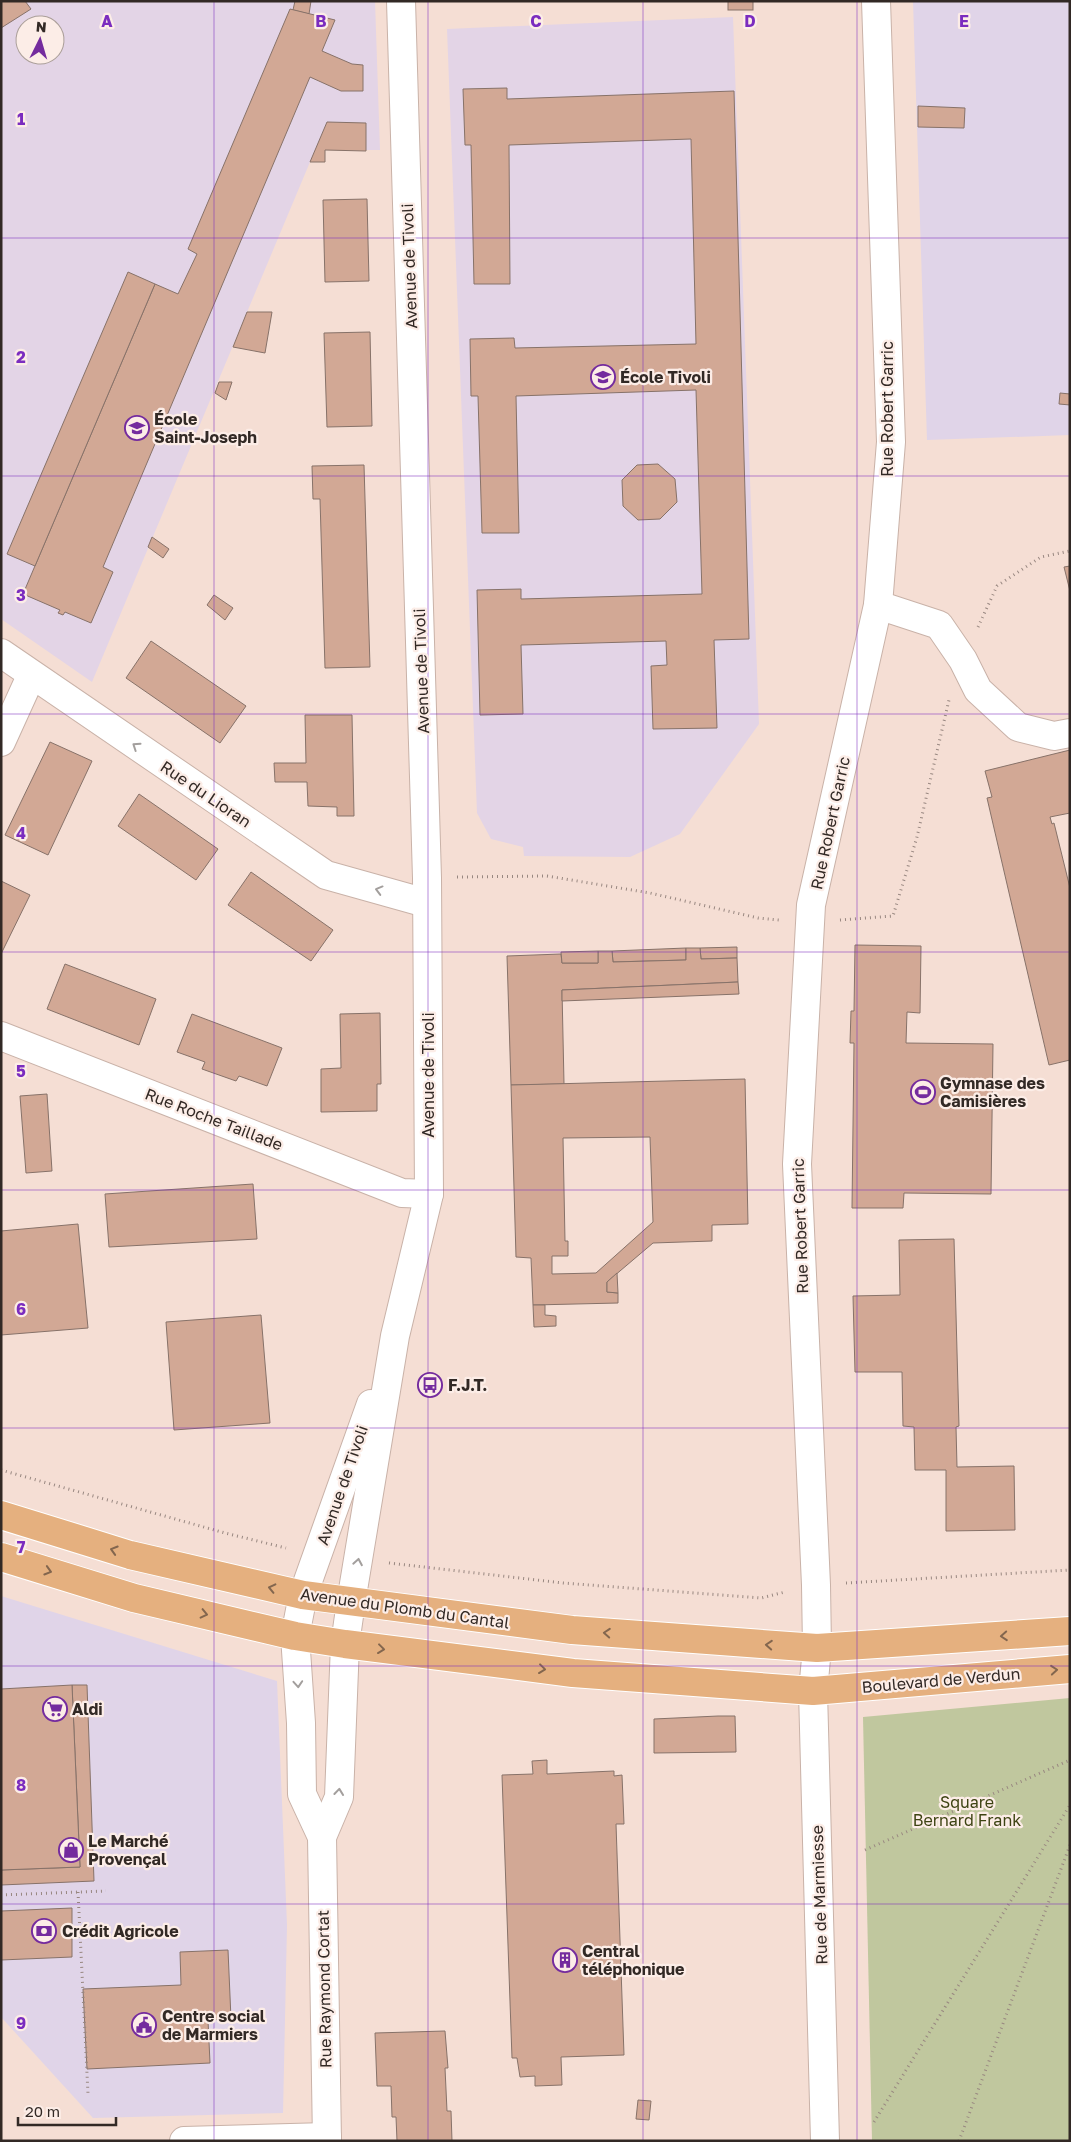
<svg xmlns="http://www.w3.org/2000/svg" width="1071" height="2142" viewBox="0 0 1071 2142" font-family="'Golos Text',sans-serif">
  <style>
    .commercial { fill: #e0d4e8 }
    .education { fill: #e3d4e6; fill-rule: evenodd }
    .green { fill: #c0c79e }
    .building { fill: #d2a895; stroke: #877269; fill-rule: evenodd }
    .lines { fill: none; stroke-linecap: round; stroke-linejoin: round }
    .minor-casing { stroke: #c9b2a8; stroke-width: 30 }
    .primary-casing { stroke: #fff; stroke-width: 30 }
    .path { stroke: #988780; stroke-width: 3; stroke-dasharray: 1 4; stroke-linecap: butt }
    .minor { stroke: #fff; stroke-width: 28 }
    .primary { stroke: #e5b07f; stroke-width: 28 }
    .oneway { stroke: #a39f9d }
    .oneway2 { stroke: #83664e }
    .grid { fill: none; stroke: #7b2cbf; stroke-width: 1; stroke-opacity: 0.55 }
    .labels { text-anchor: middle; stroke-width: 4.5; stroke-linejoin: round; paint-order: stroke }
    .street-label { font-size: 16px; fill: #322925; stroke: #fcede7 }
    .poi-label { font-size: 16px; font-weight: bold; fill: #322925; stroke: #fcede7; text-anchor: start }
    .park-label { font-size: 16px; fill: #3d4312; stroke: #fcede7 }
    .grid-label { font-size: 16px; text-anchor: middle; font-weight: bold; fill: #7b2cbf; stroke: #fcede7; stroke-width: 4.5; stroke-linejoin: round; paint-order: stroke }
  </style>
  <rect width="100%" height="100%" fill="#f5ded4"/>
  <g class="commercial">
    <path d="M913 1H1070V435L927 440Z"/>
    <path d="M1 1596 277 1681 287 1925 283 2113 93 2118 1 2017Z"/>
  </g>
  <g class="education">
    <path d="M1 1H375L380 150H325V162H310L92 682 1 619ZM25 25H55V55H25Z"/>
    <path d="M733 17 759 724 680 834 630 857 524 856 523 847 491 839 477 813 447 29Z"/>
  </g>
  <path class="green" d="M1070 1698V2141H872L863 1717Z"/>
  <g class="building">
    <path d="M1 1H25L31 9 1 28Z"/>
    <path d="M295 1H311L309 14 293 10Z"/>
    <rect x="728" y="1" width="25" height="9"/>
    <path d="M290 9 335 20 322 51 352 64 363 65V91H341L310 77 103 567 113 572 91 623 65 612 63 615 58 613 60 610 23 594 155 284 178 294 197 254 188 249Z"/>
    <path d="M507 88V99L734 91 749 639 714 640 717 728 653 729 651 666 667 665 666 641 521 645 523 714 480 715 477 590 521 589V599L702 594 696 390 516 396 519 533H482L478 396H471L470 339 514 338 515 348 696 344 691 139 509 145 510 284H474L471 145H465L463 89Z"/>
    <path d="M918 106 965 108 964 128 918 127Z"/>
    <path d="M327 122 366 123V151L325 150V162H310Z"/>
    <path d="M367 199 369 281 325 282 323 200Z"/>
    <path d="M128 272 155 284 35 566 7 554Z"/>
    <path d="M247 312H272L265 353 233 347Z"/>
    <path d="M370 332 372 426 327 427 324 333Z"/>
    <path d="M219 382H232L226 400 215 393Z"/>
    <path d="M1060 393 1070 394V405L1059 404Z"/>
    <path d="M658 464 675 479 677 502 660 519 638 520 623 506 622 480 637 465Z"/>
    <path d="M364 465 370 667 325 668 320 499H313L312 466Z"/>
    <path d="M152 537 169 549 163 558 148 547Z"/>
    <path d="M1070 566V591L1064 567Z"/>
    <path d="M214 595 233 608 225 620 207 605Z"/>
    <path d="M151 641 246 706 220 743 126 678Z"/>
    <path d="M305 715H352L354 816H337V807L308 806 307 782H275L274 763H306Z"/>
    <path d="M50 742 92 761 48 855 5 835Z"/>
    <path d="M1070 750V813L1050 817 1052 824 1054 823 1070 888V1060L1049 1065 987 798 992 797 985 771Z"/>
    <path d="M139 794 218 849 196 880 118 826Z"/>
    <path d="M251 872 333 930 311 961 228 905Z"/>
    <path d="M1 881 30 895 1 954Z"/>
    <path d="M855 945 921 946 920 1013 907 1012 906 1043 993 1044 991 1194 904 1193 903 1208H852L854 1043H850L851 1011H854Z"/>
    <path d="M737 947V958L701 959 700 948Z"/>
    <path d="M686 948V960L613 962 612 951Z"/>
    <path d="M686 948H700L701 959 737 958 738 982 562 990 564 1084 511 1085 507 956 561 954 562 963H598V951H612L613 962 686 960Z"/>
    <path d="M598 951V963H562L561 952Z"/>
    <path d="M65 964 156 999 139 1045 47 1009Z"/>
    <path d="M738 982 739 994 562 1001V990Z"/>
    <path d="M380 1013 381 1084H377V1111L321 1112V1069L341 1068 340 1014Z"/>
    <path d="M192 1014 282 1048 267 1086 239 1076 236 1081 202 1069 205 1062 177 1052Z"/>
    <path d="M745 1079 748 1224 712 1225V1241L653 1243 607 1282V1292L618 1293V1303L533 1305 531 1258 516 1257 511 1085ZM650 1137 653 1222 596 1273 552 1274V1256H568V1241H565L563 1138Z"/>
    <path d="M47 1094 52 1171 26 1173 20 1096Z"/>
    <path d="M253 1184 257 1239 109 1247 105 1194Z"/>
    <path d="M78 1224 88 1328 1 1335V1231Z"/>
    <path d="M954 1239 959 1426 956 1427 957 1467 1014 1466 1015 1530 946 1531V1470H915L914 1427 903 1426 902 1372H855L853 1296 900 1295 899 1240Z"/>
    <path d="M617 1273 618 1293 607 1292V1282Z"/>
    <path d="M533 1305H545V1315L556 1316V1326L534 1327Z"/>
    <path d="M261 1315 270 1423 174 1430 166 1322Z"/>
    <path d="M72 1685H87L94 1881 1 1885V1870L80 1867Z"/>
    <path d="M72 1685 80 1867 1 1870V1689Z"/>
    <path d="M718 1716H735L736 1752 654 1753V1719Z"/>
    <path d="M547 1760V1774L614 1771V1776L622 1775 624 1824H616L624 2055 561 2057 562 2085 535 2086V2076L520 2077 517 2058H512L502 1775 533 1774 532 1761Z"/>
    <path d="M72 1908V1957L1 1960V1911Z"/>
    <path d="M228 1950 231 2019 208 2020 210 2063 87 2069 83 1989 181 1985 180 1952Z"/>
    <path d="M445 2031 448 2068H445L447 2111H451L452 2141H397L396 2117H392L391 2086H377L375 2033Z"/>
    <path d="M638 2100 651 2101 649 2120 636 2119Z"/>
  </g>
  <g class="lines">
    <defs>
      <g id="minor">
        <path d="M878 605 939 625 963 660 978 690 1018 727 1054 736 1070 733"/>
        <path d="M1 653 326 875 426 903"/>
        <path d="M1 742 31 676"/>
        <path d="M1 1036 402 1193 429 1194"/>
        <path d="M322 1837 339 1797 345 1644 351 1602 395 1336 429 1194 427 878 401 1"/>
        <path d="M184 2141 327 2137"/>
        <path d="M327 2141 322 1837 302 1794 301 1723 295 1636 303 1595 371 1404"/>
        <path d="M825 2141 813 1691 817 1648 816 1585 797 1164 811 905 878 605 891 442 876 1"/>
      </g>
      <g id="primary">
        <path d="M1 1515 130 1555 303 1595 572 1630 817 1648 1070 1631"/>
        <path d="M1 1557 134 1598 295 1636 345 1644 573 1673 813 1691 1070 1669"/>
      </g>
    </defs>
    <use href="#minor" class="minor-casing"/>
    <use href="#primary" class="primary-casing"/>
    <g class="path">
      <path d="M978 627 997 586 1041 557 1070 551"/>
      <path d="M457 877 547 876 650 893 758 918 779 920"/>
      <path d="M840 920 893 916 917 837 949 700"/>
      <path d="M1 1470 225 1533 286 1548"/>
      <path d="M389 1563 563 1583 761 1598 785 1592"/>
      <path d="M846 1583 1070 1570"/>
      <path d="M865 1850 1070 1760"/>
      <path d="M78 1892 88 2094"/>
      <path d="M1 1895 106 1891"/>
      <path d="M874 2122 1070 1805"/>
      <path d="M959 2141 1070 1845"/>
    </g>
    <use href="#minor" class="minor"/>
    <use href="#primary" class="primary"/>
  </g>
  <defs><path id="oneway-chevron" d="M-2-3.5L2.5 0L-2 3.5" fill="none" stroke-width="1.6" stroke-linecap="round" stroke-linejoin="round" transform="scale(1.25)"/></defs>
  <g class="oneway">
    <use href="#oneway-chevron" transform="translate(136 746) rotate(-146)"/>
    <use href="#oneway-chevron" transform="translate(379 890) rotate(-165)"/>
    <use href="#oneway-chevron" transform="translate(358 1562) rotate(-80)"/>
    <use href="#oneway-chevron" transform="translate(298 1684) rotate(86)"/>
    <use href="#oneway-chevron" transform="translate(339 1792) rotate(-84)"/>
  </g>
  <g class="oneway2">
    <use href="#oneway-chevron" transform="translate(114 1550) rotate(-163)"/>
    <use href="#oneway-chevron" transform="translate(48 1571) rotate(17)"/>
    <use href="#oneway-chevron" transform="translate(272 1588) rotate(-167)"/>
    <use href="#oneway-chevron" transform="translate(204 1614) rotate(13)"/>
    <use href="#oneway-chevron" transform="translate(607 1633) rotate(-176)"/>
    <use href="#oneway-chevron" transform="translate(1004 1636) rotate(176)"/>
    <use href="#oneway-chevron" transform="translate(769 1645) rotate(-176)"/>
    <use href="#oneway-chevron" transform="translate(381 1649) rotate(7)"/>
    <use href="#oneway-chevron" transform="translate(542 1669) rotate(7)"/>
    <use href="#oneway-chevron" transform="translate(1054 1670) rotate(-5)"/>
  </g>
  <path class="grid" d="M214 1V2141M428 1V2141M643 1V2141M857 1V2141M1 238H1070M1 476H1070M1 714H1070M1 952H1070M1 1190H1070M1 1428H1070M1 1666H1070M1 1904H1070"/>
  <defs>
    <symbol id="school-ring" viewBox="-11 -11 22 22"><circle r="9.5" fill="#fcede7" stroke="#742b9e" stroke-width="1.5"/><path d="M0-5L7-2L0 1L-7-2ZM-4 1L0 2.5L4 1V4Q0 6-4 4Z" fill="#742b9e"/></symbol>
    <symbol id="stadium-ring" viewBox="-11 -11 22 22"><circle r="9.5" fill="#fcede7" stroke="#742b9e" stroke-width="1.5"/><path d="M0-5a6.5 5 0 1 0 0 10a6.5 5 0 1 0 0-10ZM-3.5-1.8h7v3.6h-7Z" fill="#742b9e"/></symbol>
    <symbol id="bus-ring" viewBox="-11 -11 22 22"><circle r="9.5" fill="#fcede7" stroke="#742b9e" stroke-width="1.5"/><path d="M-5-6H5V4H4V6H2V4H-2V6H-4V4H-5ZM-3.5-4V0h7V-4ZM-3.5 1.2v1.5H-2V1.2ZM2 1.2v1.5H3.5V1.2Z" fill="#742b9e"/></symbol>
    <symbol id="supermarket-ring" viewBox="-11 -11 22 22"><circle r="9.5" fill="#fcede7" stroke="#742b9e" stroke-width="1.5"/><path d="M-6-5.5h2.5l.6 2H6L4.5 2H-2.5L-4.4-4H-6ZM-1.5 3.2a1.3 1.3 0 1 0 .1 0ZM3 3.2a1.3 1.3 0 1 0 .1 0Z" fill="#742b9e"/></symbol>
    <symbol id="shop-ring" viewBox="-11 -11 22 22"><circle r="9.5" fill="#fcede7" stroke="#742b9e" stroke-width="1.5"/><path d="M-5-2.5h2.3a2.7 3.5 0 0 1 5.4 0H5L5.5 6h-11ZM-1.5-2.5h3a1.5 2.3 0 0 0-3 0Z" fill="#742b9e"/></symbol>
    <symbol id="bank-ring" viewBox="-11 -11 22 22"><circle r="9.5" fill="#fcede7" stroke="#742b9e" stroke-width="1.5"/><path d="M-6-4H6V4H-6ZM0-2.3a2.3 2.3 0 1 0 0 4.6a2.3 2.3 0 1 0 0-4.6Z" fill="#742b9e"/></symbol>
    <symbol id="building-ring" viewBox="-11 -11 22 22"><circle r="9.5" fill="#fcede7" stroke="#742b9e" stroke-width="1.5"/><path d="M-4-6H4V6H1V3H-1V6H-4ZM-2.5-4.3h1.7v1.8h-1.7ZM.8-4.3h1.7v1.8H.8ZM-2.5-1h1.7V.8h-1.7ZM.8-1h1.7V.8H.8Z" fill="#742b9e"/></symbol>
    <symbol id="civic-ring" viewBox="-11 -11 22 22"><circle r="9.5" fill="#fcede7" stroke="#742b9e" stroke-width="1.5"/><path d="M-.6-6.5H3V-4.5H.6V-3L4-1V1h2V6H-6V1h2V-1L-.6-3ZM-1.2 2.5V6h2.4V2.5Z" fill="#742b9e"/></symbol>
  </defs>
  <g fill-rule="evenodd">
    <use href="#school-ring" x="589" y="363" width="28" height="28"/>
    <use href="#school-ring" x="123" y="414" width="28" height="28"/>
    <use href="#stadium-ring" x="909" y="1078" width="28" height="28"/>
    <use href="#bus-ring" x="416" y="1371" width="28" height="28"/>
    <use href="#supermarket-ring" x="41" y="1695" width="28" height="28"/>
    <use href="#shop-ring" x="57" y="1836" width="28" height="28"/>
    <use href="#bank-ring" x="30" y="1917" width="28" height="28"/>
    <use href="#building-ring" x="551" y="1946" width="28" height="28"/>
    <use href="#civic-ring" x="130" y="2011" width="28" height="28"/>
  </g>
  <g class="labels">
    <g class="street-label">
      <text transform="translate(409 266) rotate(-92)" y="6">Avenue de Tivoli</text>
      <text transform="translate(887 409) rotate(-90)" y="6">Rue Robert Garric</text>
      <text transform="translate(421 671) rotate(-92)" y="6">Avenue de Tivoli</text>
      <text transform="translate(206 794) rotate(34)" y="6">Rue du Lioran</text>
      <text transform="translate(830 823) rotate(-78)" y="6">Rue Robert Garric</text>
      <text transform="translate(428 1075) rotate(-90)" y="6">Avenue de Tivoli</text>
      <text transform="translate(214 1119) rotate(21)" y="6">Rue Roche Taillade</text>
      <text transform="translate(800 1226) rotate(-92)" y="6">Rue Robert Garric</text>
      <text transform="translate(342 1485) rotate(-71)" y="6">Avenue de Tivoli</text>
      <text transform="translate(405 1608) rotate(8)" y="6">Avenue du Plomb du Cantal</text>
      <text transform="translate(941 1680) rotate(-5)" y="6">Boulevard de Verdun</text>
      <text transform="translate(819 1895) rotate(-92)" y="6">Rue de Marmiesse</text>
      <text transform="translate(324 1989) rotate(-91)" y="6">Rue Raymond Cortat</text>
    </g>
    <g class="poi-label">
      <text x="620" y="383">École Tivoli</text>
      <text x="154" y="425">École<tspan x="154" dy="18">Saint-Joseph</tspan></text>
      <text x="940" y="1089">Gymnase des<tspan x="940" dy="18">Camisières</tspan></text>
      <text x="448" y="1391">F.J.T.</text>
      <text x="72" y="1715">Aldi</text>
      <text x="88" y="1847">Le Marché<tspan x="88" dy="18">Provençal</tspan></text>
      <text x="62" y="1937">Crédit Agricole</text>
      <text x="582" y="1957">Central<tspan x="582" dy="18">téléphonique</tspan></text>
      <text x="162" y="2022">Centre social<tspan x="162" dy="18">de Marmiers</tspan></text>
    </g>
    <g class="park-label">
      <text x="967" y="1808">Square<tspan x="967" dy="18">Bernard Frank</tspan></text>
    </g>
  </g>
  <g class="grid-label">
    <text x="107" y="27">A</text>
    <text x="321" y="27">B</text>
    <text x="536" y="27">C</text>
    <text x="750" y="27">D</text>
    <text x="964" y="27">E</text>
    <text x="21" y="125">1</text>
    <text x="21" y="363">2</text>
    <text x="21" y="601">3</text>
    <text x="21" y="839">4</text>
    <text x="21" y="1077">5</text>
    <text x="21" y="1315">6</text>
    <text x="21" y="1553">7</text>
    <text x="21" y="1791">8</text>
    <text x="21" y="2029">9</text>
  </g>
  <rect width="1071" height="2142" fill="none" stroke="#322925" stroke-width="5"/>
  <g transform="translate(40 40) rotate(5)"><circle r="24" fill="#fcede7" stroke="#ab9f99"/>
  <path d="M0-4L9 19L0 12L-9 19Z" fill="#742b9e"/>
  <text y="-8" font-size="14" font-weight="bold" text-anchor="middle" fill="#322925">N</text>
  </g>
  <path d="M18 2117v8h98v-8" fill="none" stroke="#322925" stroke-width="2.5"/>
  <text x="25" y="2117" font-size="15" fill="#322925" stroke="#fcede7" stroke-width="4" paint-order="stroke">20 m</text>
</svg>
